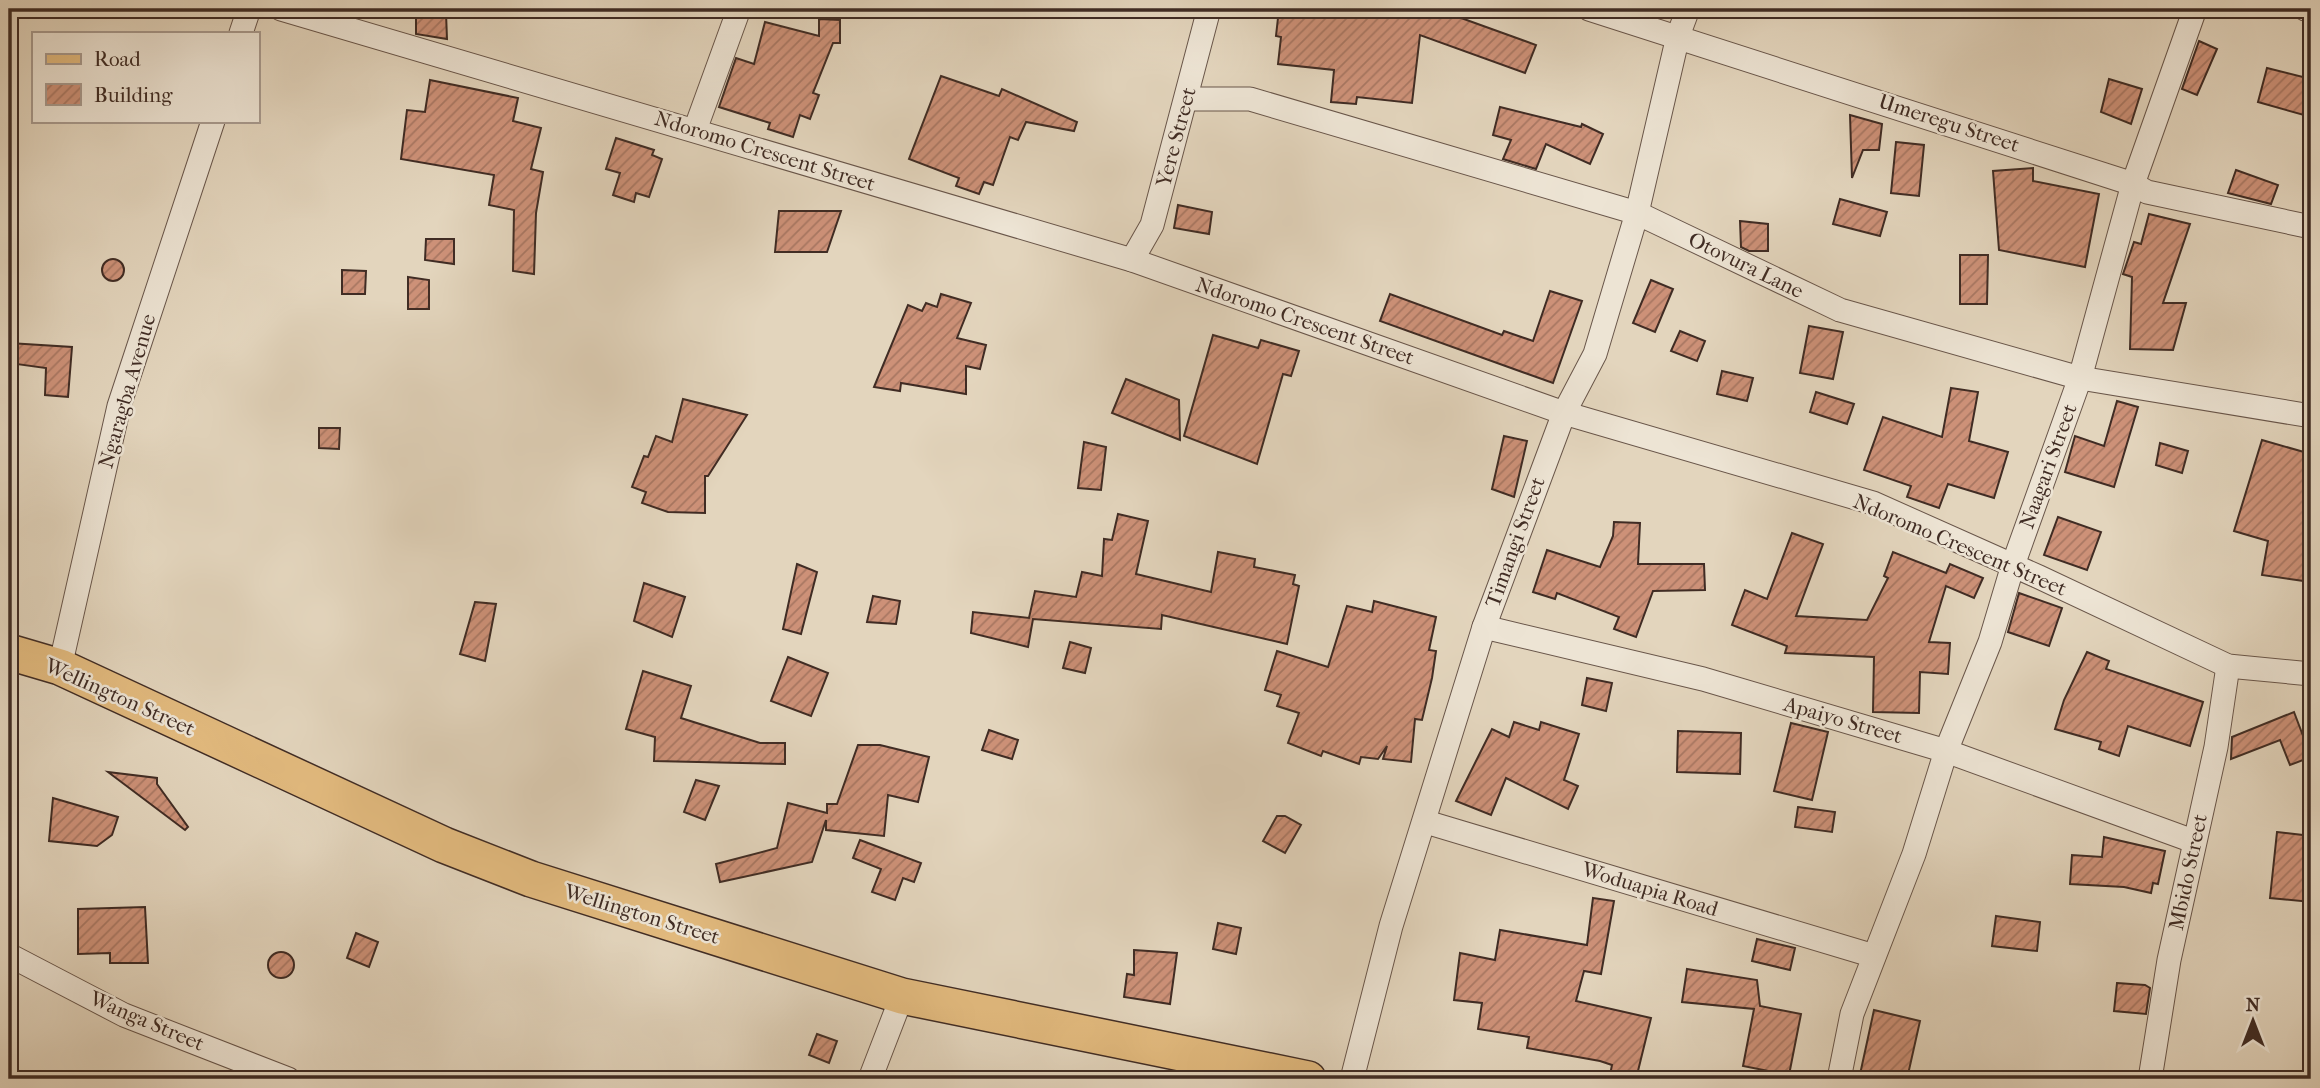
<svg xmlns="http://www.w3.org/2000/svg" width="2320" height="1088" viewBox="0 0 2320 1088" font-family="'IM FELL French Canon',serif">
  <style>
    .building { fill: url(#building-hatch); stroke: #402c24; stroke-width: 2 }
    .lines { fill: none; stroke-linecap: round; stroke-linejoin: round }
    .minor-casing { stroke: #69564a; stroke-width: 25 }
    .primary-casing { stroke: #402c24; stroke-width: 38 }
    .minor { stroke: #ede4d4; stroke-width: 23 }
    .primary { stroke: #e2ba7e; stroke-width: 35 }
    .labels { text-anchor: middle; stroke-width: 5; stroke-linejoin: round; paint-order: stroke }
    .street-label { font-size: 21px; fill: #402c24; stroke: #ede4d4 }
  </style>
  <defs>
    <pattern id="building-hatch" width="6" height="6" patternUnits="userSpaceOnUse" patternTransform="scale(1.75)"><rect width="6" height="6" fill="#cd9178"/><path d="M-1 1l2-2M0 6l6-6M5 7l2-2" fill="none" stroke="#a87762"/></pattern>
  </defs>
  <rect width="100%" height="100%" fill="#e3d5bd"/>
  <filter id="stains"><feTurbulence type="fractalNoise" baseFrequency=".00286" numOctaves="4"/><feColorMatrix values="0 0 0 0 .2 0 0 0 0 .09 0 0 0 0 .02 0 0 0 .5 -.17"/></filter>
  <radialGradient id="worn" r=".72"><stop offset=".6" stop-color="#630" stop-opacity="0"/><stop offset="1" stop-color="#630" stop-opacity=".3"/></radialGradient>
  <g class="building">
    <path d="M1279 9 1410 15V9H1450V14L1536 45 1525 73 1420 35 1412 103 1357 97 1356 104 1331 102 1334 70 1278 64 1281 37 1276 36Z"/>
    <path d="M446 13 447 39 416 34V14Z"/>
    <path d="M819 19 840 20V43H833L813 93 819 95 810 119 800 115 793 137 768 129 770 123 719 107 736 58 754 64 765 22 819 36Z"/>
    <path d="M2199 41 2217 49 2197 95 2182 89Z"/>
    <path d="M2267 68 2311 79V117L2258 102Z"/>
    <path d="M941 76 999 96 1002 89 1077 122 1074 131 1026 122 1018 140 1010 137 993 185 984 182 979 194 956 186 959 178 909 159Z"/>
    <path d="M2109 79 2142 89 2131 124 2101 112Z"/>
    <path d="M430 80 518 98 513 121 541 128 531 169 543 172 536 213 534 274 513 271 514 210 489 205 494 175 401 159 407 110 425 112Z"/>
    <path d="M1500 107 1581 127 1582 124 1603 134 1590 164 1546 144 1536 169 1503 159 1511 140 1493 135Z"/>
    <path d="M1850 115 1882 124 1879 150H1863L1852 178Z"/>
    <path d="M616 138 654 150 652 155 662 159 649 197 636 193 634 202 613 195 620 173 606 169Z"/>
    <path d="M1896 142 1924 145 1919 196 1891 193Z"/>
    <path d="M2033 168V181L2099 194 2085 267 1999 250 1993 171Z"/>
    <path d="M2236 170 2278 185 2271 204 2228 193Z"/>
    <path d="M1840 199 1887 212 1880 236 1833 224Z"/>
    <path d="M1178 205 1212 212 1209 234 1174 228Z"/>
    <path d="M779 211H841L827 252H775Z"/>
    <path d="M2149 214 2190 224 2163 303H2186L2173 350 2130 349 2132 277 2123 274 2134 242 2141 244Z"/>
    <path d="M1740 221 1768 224V251H1749L1741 247Z"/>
    <path d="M426 239H454V264L425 260Z"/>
    <path d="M1960 255H1988L1987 304H1960Z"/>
    <circle cx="113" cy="270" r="11"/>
    <path d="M342 270 366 271 365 294H342Z"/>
    <path d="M408 277 429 280V309H408Z"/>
    <path d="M1651 280 1673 289 1655 332 1633 323Z"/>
    <path d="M1550 291 1582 301 1553 383 1380 321 1390 294 1502 335 1504 331 1533 341Z"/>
    <path d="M941 294 971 303 957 338 986 345 980 369 966 366V394L901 383 900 391 874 387 908 305 922 311 926 303 937 307Z"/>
    <path d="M1809 326 1843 332 1833 379 1800 373Z"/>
    <path d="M1680 331 1705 341 1697 361 1671 351Z"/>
    <path d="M1213 335 1258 348 1261 340 1299 351 1291 376 1283 374 1257 464 1184 436Z"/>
    <path d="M9 343 72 347 68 397 45 395 46 368 9 363Z"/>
    <path d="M1722 371 1753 378 1747 401 1717 394Z"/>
    <path d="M1126 379 1179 400 1180 440 1112 413Z"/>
    <path d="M1951 388 1978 392 1969 441 2008 452 1994 498 1948 484 1939 508 1907 497 1911 486 1864 470 1883 417 1942 437Z"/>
    <path d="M1816 392 1854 404 1847 424 1810 412Z"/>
    <path d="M683 399 747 415 708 476H705V513L668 512 642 503 646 492 632 487 644 456 648 457 656 436 672 442Z"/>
    <path d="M2117 401 2138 407 2114 487 2065 472 2075 436 2104 446Z"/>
    <path d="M319 428H340L339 449 319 448Z"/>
    <path d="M1504 436 1527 441 1514 497 1492 489Z"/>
    <path d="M2262 440 2311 454V582L2262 575 2268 541 2234 531Z"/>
    <path d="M1084 442 1106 447 1101 490 1078 488Z"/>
    <path d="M2160 443 2188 451 2182 473 2156 465Z"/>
    <path d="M1118 514 1148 521 1136 574 1211 592 1218 552 1255 559 1254 567 1295 575 1293 584 1299 586 1287 644 1162 615 1161 629 1033 619 1028 647 971 633 973 612 1029 618 1035 591 1076 597 1082 572 1102 576 1104 539 1112 540Z"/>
    <path d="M2058 517 2101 532 2087 570 2044 555Z"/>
    <path d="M1614 522 1640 523 1638 564H1704L1705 590 1653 591 1636 637 1614 629 1619 617 1557 593 1555 599 1533 592 1547 550 1600 567 1613 536Z"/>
    <path d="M1792 533 1823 544 1796 616 1867 620 1888 578 1884 576 1893 552 1946 573 1950 564 1983 578 1974 598 1946 586 1929 642 1950 643 1948 674 1920 672 1919 713 1873 712 1874 657 1785 653 1787 646 1732 625 1745 590 1767 599Z"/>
    <path d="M797 564 817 572 801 634 783 629Z"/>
    <path d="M644 583 685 597 672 637 634 621Z"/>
    <path d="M2019 593 2062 608 2049 646 2008 632Z"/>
    <path d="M873 596 900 601 896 624 867 622Z"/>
    <path d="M1374 601 1436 617 1429 650 1436 651 1432 678 1422 720 1415 719 1411 762 1383 759 1387 746 1378 759 1361 757 1359 764 1323 751 1321 756 1288 743 1299 713 1277 706 1281 695 1265 690 1277 651 1328 667 1347 606 1372 612Z"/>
    <path d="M475 602 496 604 485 661 460 654Z"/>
    <path d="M1070 642 1091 648 1085 673 1063 668Z"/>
    <path d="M2087 652 2109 661 2106 669 2203 702 2190 746 2128 726 2119 756 2099 749 2101 742 2055 729 2064 700Z"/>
    <path d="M788 657 828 673 811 716 771 701Z"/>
    <path d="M643 671 691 686 681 718 760 743H785V764L654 761 655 737 626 729Z"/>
    <path d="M1587 678 1612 683 1606 711 1582 705Z"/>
    <path d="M2294 712 2311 757 2290 765 2280 740 2231 759 2232 737Z"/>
    <path d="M1514 722 1539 730 1541 722 1579 734 1564 780 1578 786 1568 809 1506 778 1491 815 1456 801 1492 729 1509 737Z"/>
    <path d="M1791 723 1828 732 1812 800 1774 791Z"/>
    <path d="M989 730 1018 740 1012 759 982 750Z"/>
    <path d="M1678 731 1741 733 1740 774 1677 772Z"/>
    <path d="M858 745H880L929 757 918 802 888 795 884 836 826 830V820L812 862 720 882 716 864 777 848 788 803 827 813V804H837Z"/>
    <path d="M108 772 157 778V784L188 827 185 830Z"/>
    <path d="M696 780 719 786 705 820 684 812Z"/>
    <path d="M53 798 118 817 112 835 97 846 49 841Z"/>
    <path d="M1798 807 1835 812 1832 832 1795 827Z"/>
    <path d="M1277 816H1285L1301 825 1285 853 1263 841Z"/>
    <path d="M2277 832 2311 836V902L2270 898Z"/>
    <path d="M2104 837 2165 851 2158 884 2153 883 2151 893 2124 887 2070 884 2072 855 2102 857Z"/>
    <path d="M860 840 921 863 914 882 903 878 895 900 872 892 881 869 853 858Z"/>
    <path d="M1593 898 1614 901 1601 974 1584 971 1576 1001 1651 1018 1636 1079 1610 1075 1612 1065 1600 1061 1527 1048 1529 1037 1478 1029 1482 1003 1454 1000 1460 953 1495 960 1500 930 1587 945Z"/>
    <path d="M145 907 148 963H110V953L78 954V909Z"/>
    <path d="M1996 916 2040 922 2037 951 1992 946Z"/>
    <path d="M1218 923 1241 928 1236 954 1213 949Z"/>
    <path d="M356 933 378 942 369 967 347 958Z"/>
    <path d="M1757 939 1795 948 1790 970 1752 961Z"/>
    <path d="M1134 950 1177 953 1170 1004 1124 997 1127 974 1134 975Z"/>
    <circle cx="281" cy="965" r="13"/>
    <path d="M1687 969 1757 980 1760 1006 1801 1014 1789 1075 1743 1066 1754 1009 1682 1002Z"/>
    <path d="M2117 983 2145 985 2150 988 2146 1014 2114 1011Z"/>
    <path d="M1874 1010 1920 1021 1907 1079H1859Z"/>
    <path d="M817 1034 837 1041 829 1063 809 1055Z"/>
  </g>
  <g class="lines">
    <defs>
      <g id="minor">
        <path d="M281 9 1132 260 1564 413 1873 503 2039 577 2228 666 2311 674"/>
        <path d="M1589 9 2133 184 2147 192 2311 227"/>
        <path d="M2305 9 2311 10"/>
        <path d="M241 33 249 9"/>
        <path d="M1187 99H1250L1637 213 1840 310 2080 378 2311 416"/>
        <path d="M695 130 739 9"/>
        <path d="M1132 260 1152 225 1209 9"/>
        <path d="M1484 627 1703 679 1946 751 2193 841"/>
        <path d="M60 667 119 406 213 121"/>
        <path d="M1426 822 1874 956"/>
        <path d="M9 955 124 1015 288 1079"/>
        <path d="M870 1079 902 996"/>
        <path d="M1352 1079 1391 926 1484 627 1564 413 1595 354 1637 213 1678 36 1688 9"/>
        <path d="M1839 1079 1852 1014 1914 854 1946 751 1990 642 2013 565 2080 378 2133 184 2195 9"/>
        <path d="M2150 1079 2169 960 2216 747 2228 666"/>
      </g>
      <path id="primary" d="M9 652 60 667 444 845 531 879 902 996 1308 1079"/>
    </defs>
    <use href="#minor" class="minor-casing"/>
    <use href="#primary" class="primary-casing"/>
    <use href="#minor" class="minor"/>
    <use href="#primary" class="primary"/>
  </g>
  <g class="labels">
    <g class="street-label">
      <text transform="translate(1949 123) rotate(18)" y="7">Umeregu Street</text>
      <text transform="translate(1176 137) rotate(-75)" y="7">Yere Street</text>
      <text transform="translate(765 151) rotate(17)" y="7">Ndoromo Crescent Street</text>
      <text transform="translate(1746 265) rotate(26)" y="7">Otovura Lane</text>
      <text transform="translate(1305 321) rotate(19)" y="7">Ndoromo Crescent Street</text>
      <text transform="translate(127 391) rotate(-74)" y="7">Ngaragba Avenue</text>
      <text transform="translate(2048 466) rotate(-70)" y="7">Naagari Street</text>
      <text transform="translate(1515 542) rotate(-70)" y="7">Timangi Street</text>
      <text transform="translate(1960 545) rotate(23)" y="7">Ndoromo Crescent Street</text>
      <text transform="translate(120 697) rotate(24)" y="7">Wellington Street</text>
      <text transform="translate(1843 720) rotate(16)" y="7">Apaiyo Street</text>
      <text transform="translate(2188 872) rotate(-78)" y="7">Mbido Street</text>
      <text transform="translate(1650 889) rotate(17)" y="7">Woduapia Road</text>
      <text transform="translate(642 914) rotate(17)" y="7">Wellington Street</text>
      <text transform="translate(147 1021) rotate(23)" y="7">Wanga Street</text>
    </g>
  </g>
  <rect width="2320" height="1088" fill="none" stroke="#e3d5bd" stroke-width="35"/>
  <rect x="10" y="10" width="2299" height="1067" fill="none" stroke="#402c24" stroke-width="3.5"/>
  <rect x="18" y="18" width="2285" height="1053" fill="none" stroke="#402c24" stroke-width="2"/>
  <rect x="32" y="32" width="228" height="91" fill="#ede4d4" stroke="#a89a8e" stroke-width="2"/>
  <rect x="46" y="54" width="35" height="10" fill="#e2ba7e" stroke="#a89a8e" stroke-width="2"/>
  <text x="94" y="66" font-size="21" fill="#402c24">Road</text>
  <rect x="46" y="84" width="35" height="21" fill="url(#building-hatch)" stroke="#a89a8e" stroke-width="2"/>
  <text x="94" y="102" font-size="21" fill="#402c24">Building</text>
  <g transform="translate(2253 1021)" stroke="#ede4d4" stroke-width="5" paint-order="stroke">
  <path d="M0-5L12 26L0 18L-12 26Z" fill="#402c24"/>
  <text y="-10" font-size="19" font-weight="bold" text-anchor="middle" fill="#402c24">N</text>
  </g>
  <rect width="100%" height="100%" filter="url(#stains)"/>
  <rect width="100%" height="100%" fill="url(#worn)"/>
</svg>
